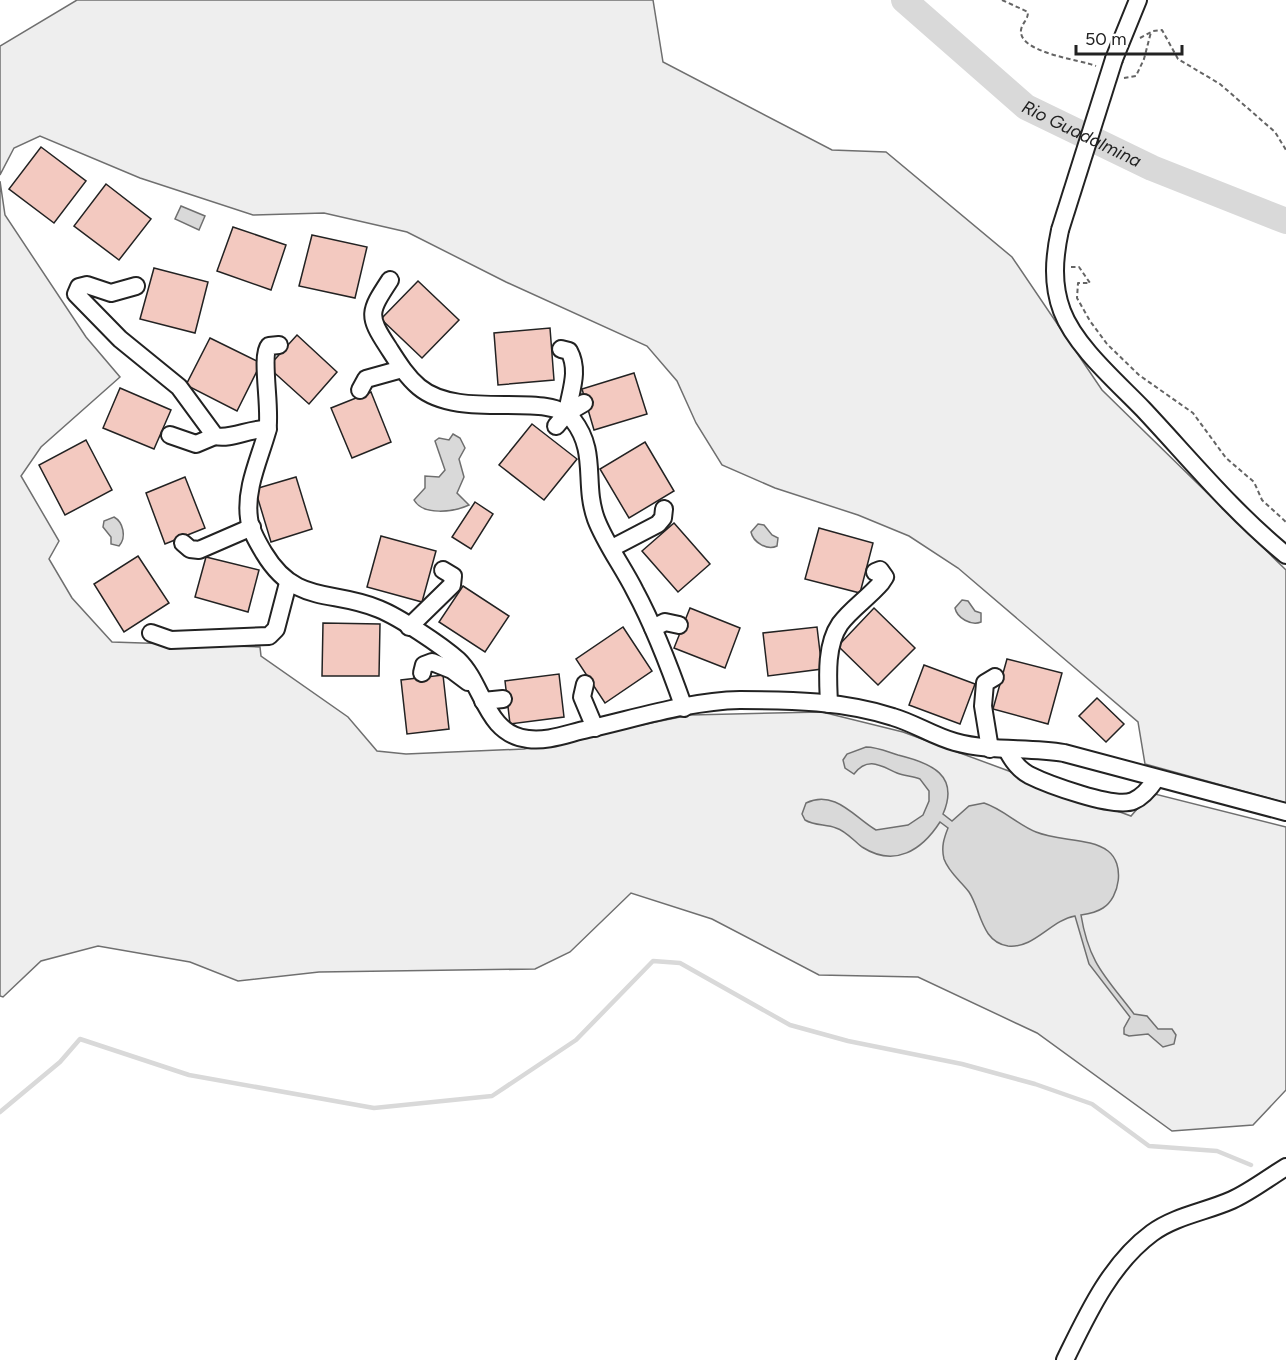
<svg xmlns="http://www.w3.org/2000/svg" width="1286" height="1360" viewBox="0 0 1286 1360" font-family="Figtree,sans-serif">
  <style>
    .green { fill: #eee; stroke: #6f6f6f; stroke-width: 1.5 }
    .water { fill: #d9d9d9; stroke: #6f6f6f; stroke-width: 1.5 }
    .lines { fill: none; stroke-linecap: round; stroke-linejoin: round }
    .stream { stroke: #d9d9d9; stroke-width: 4.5 }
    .river { stroke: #d9d9d9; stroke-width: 26 }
    .building { fill: #f3c9c0; stroke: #222; stroke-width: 1.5 }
    .minor-casing { stroke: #222; stroke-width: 20 }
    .path { stroke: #646464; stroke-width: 2; stroke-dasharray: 4.5 3; stroke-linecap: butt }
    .minor { stroke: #fff; stroke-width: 16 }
    .minor-bridge-casing { stroke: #222; stroke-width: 20; stroke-linecap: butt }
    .minor-bridge { stroke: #fff; stroke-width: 16 }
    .labels { text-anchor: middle; stroke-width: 4.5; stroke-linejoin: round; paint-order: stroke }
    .water-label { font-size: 18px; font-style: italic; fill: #222; stroke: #fff }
  </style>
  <rect width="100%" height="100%" fill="#fff"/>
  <g class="green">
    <path d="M77 0H653L663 62 832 150 886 152 1012 257 1102 390 1286 570V803L1145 764 1138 722 958 568 909 536 858 515 775 488 722 465 696 423 677 381 647 346 506 282 407 232 324 213 253 215 140 178 40 136 14 148 0 175V46Z"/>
    <path d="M0 181 5 215 86 337 120 377 41 447 21 476 59 541 49 559 72 598 112 642 260 647 261 656 348 717 377 751 406 754 524 749 690 715 822 712 903 732 1131 816 1151 793 1286 827V1090L1253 1125 1172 1131 1037 1033 918 977 819 975 712 919 631 893 570 952 535 969 319 972 238 981 190 962 98 946 41 961 3 997 0 996Z"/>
  </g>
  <g class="water">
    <path d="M181 206 205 216 199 230 175 219Z"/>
    <path d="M453 434 460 438 465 448 459 459 464 477 457 493 469 505C454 512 423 516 414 500L425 488V476L439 477 445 470 435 441 439 438 449 440Z"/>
    <path d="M114 517C123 522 127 537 119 546L111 544V537L103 527 104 521Z"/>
    <path d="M758 524 764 525 772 535 778 538 777 546C767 551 753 542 751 532Z"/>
    <path d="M962 600 968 601 975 611 981 613V622C971 626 957 618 955 608Z"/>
    <path d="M866 747C877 747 888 752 898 755 931 763 960 775 943 814L952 821 969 806 984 803C1003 809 1018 825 1036 832 1058 841 1091 838 1108 851 1125 864 1120 897 1103 908 1097 912 1088 914 1081 915 1089 964 1106 977 1134 1014L1147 1016 1158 1029H1172L1176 1035 1174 1044 1163 1047 1148 1034 1129 1036 1124 1034V1028L1130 1017 1089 964 1075 916C1051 920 1034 949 1008 946 981 942 981 910 969 892 961 881 949 873 944 859 941 847 944 838 948 828L940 822C922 850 895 868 862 847 854 841 846 831 836 828 826 824 815 826 805 820L802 814 806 803C835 789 855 818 876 830L908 825 923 815 929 801V791L920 779C913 776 904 776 897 773 881 766 868 756 854 774L845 768 843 760 847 754Z"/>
  </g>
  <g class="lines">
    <path class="stream" d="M0 1112 60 1062 80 1039 189 1075 374 1108 492 1096 576 1040 653 961 680 963 790 1025 848 1041 962 1064 1035 1084 1092 1104 1149 1146 1217 1151 1251 1165"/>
    <path class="river" id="s1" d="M904 0 1026 107 1152 168 1286 221"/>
  </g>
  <g class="building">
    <path d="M41 147 86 181 54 223 9 189Z"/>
    <path d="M106 184 151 219 119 260 74 226Z"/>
    <path d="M233 227 286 245 271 290 217 271Z"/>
    <path d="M312 235 367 247 355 298 299 286Z"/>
    <path d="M154 268 208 282 195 333 140 319Z"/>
    <path d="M418 281 459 320 422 358 381 319Z"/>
    <path d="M550 328 554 380 498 385 494 333Z"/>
    <path d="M297 335 337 372 309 404 268 367Z"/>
    <path d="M210 338 261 363 237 411 186 385Z"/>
    <path d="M634 373 647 414 594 430 582 389Z"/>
    <path d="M120 388 171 410 154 449 103 428Z"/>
    <path d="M371 392 391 442 352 458 331 408Z"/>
    <path d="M532 424 577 459 544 500 499 465Z"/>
    <path d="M86 440 112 490 65 515 39 465Z"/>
    <path d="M645 442 674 491 629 518 600 469Z"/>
    <path d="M185 477 205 528 165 544 146 493Z"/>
    <path d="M296 477 312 529 271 542 255 489Z"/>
    <path d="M475 502 493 514 471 549 452 537Z"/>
    <path d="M674 523 710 564 678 592 642 551Z"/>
    <path d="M819 528 873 543 860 593 805 579Z"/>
    <path d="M381 536 436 551 422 602 367 587Z"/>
    <path d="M138 556 169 603 124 632 94 584Z"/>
    <path d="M206 557 259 570 248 612 195 597Z"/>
    <path d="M463 586 509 616 485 652 439 622Z"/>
    <path d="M690 608 740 628 725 668 674 648Z"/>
    <path d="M874 608 915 648 878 685 838 646Z"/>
    <path d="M323 623 380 624 379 676H322Z"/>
    <path d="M623 627 652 671 605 703 576 659Z"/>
    <path d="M817 627 822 669 768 676 763 633Z"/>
    <path d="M1007 659 1062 673 1048 724 993 709Z"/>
    <path d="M924 665 975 684 960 724 909 705Z"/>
    <path d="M559 674 564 717 510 724 505 681Z"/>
    <path d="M443 675 449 729 407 734 401 680Z"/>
    <path d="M1097 698 1124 724 1106 742 1079 716Z"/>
  </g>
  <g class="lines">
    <defs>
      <g id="minor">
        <path d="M1114 59 1138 0"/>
        <path d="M1060 230C1054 258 1052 284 1062 311 1075 346 1117 382 1143 409 1189 458 1233 512 1286 555"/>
        <path d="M390 280C369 312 367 315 388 347 397 361 406 376 419 387 461 422 549 389 573 420 598 452 583 483 596 519 605 543 623 567 635 591 655 628 670 668 684 708"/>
        <path d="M136 286 111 293 87 285 79 287 76 294 120 339 179 387 215 436C231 440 250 428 268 429"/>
        <path d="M279 345 269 346C260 356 272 412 267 432 259 460 245 489 249 518 250 530 258 543 264 553 296 606 332 589 379 609 399 617 441 645 458 660 484 685 485 734 528 739 547 742 569 733 588 729 637 718 689 701 740 700 791 700 844 701 893 717 914 723 933 736 955 742 991 752 1027 747 1064 753L1286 812"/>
        <path d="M561 349 569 351C580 371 570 392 567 413"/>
        <path d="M360 390 366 379 402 369"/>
        <path d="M556 426 567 413 584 403"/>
        <path d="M170 435 196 444 215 436"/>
        <path d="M183 543 190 549 199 550 252 527"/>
        <path d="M612 548 658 524 663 518 664 509"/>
        <path d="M409 627 452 585 453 576 443 570"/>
        <path d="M653 628 665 622 679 625"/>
        <path d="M151 633 171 640 269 636 276 629 288 583"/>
        <path d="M422 673 424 665 432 662 452 670 468 682"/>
        <path d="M585 684 582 697 595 728"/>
        <path d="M483 701 503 699"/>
        <path d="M829 704C828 679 825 646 840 624 851 609 868 598 881 583L885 577 880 570 875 572"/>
        <path d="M990 749 983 706 985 683 995 677"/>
        <path d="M1007 750C1012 760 1018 769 1029 775 1047 784 1114 809 1133 801 1143 797 1150 788 1156 779"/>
        <path d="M1065 1360C1087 1315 1110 1264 1152 1233 1175 1216 1205 1212 1232 1200 1250 1192 1268 1178 1286 1167"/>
      </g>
    </defs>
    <use href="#minor" class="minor-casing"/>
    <g class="path">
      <path d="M1002 0 1028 12C1028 20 1022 23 1021 30 1018 53 1082 60 1096 66"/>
      <path d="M1140 38 1153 31 1162 30 1178 59 1220 84 1275 132 1286 150"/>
      <path d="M1124 78 1136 76 1144 59 1151 32"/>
      <path d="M1071 267H1079L1090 283H1078L1077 298 1090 321 1107 344 1139 375 1193 413 1226 458 1254 482 1262 500 1286 522"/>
    </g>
    <use href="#minor" class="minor"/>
    <defs>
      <path id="minor-bridge" d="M1060 230 1114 59"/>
    </defs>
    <use href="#minor-bridge" class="minor-bridge-casing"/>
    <use href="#minor-bridge" class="minor-bridge"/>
  </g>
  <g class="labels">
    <g class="water-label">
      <text dy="6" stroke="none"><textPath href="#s1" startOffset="224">Rio Guadalmina</textPath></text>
    </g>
  </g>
  <path d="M1076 45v9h106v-9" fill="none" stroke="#222222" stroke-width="3"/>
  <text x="1085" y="45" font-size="18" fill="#222222" stroke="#ffffff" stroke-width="4.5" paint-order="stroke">50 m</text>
</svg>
